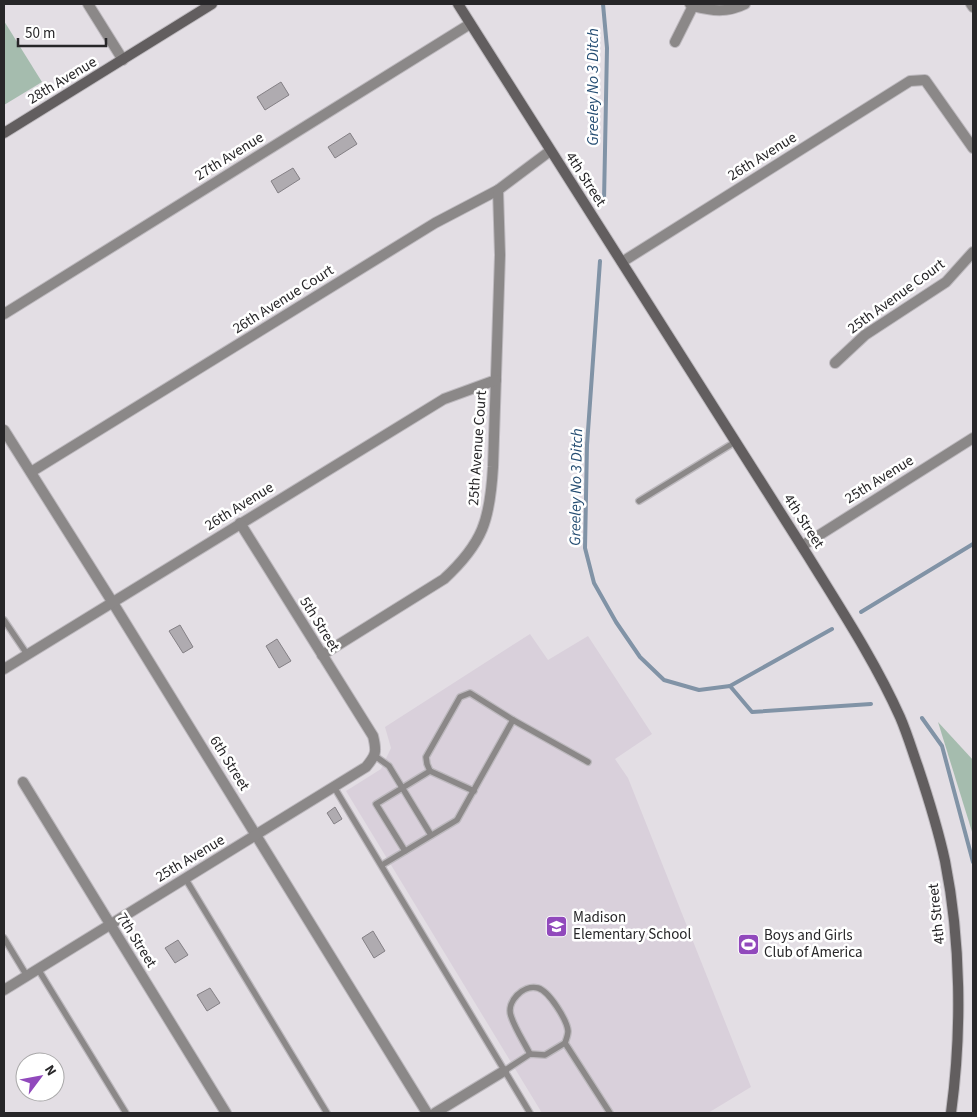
<svg xmlns="http://www.w3.org/2000/svg" width="977" height="1117" viewBox="0 0 977 1117" font-family="'Source Sans 3',sans-serif">
  <style>
    .built { fill: #d9d0db }
    .green { fill: #a5bcae }
    .lines { fill: none; stroke-linecap: round; stroke-linejoin: round }
    .stream { stroke: #8193a6; stroke-width: 4 }
    .building { fill: #afabb0; stroke: #848085 }
    .lane-casing { stroke: #bdb9be; stroke-width: 8 }
    .street-casing { stroke: #bdb9be; stroke-width: 12 }
    .secondary-casing { stroke: #bdb9be; stroke-width: 12 }
    .lane { stroke: #8b8888; stroke-width: 5.5 }
    .street { stroke: #8b8888; stroke-width: 10 }
    .secondary { stroke: #625e5f; stroke-width: 10 }
    .labels { text-anchor: middle; stroke-width: 5; stroke-linejoin: round; paint-order: stroke }
    .street-label { font-size: 15px; fill: #272628; stroke: #fff }
    .poi-label { font-size: 15px; fill: #272628; stroke: #fff; text-anchor: start }
    .water-label { font-size: 16px; font-style: italic; fill: #264e73; stroke: #fff }
  </style>
  <rect width="100%" height="100%" fill="#e3dee4"/>
  <path class="built" d="M530 634 548 660 588 636 652 734 615 759 628 778 751 1087 708 1113H542L346 791 381 769 391 748 385 727Z"/>
  <g class="green">
    <path d="M4 21 42 82 4 105Z"/>
    <path d="M938 722 973 760V835Z"/>
  </g>
  <g class="lines">
    <g class="stream">
      <path d="M603 4 607 48 604 201"/>
      <path d="M600 261 587 445 585 548 594 583 616 622 640 657 664 680 699 690 730 686 752 712 871 704"/>
      <path d="M861 612 973 544"/>
      <path d="M730 686 832 629"/>
      <path d="M922 718 942 746 973 862"/>
    </g>
  </g>
  <g class="building">
    <path d="M281 82 289 95 265 110 257 97Z"/>
    <path d="M350 133 357 144 335 158 328 147Z"/>
    <path d="M293 168 300 179 278 193 271 181Z"/>
    <path d="M180 625 193 647 183 653 169 631Z"/>
    <path d="M277 639 291 661 279 668 266 646Z"/>
    <path d="M335 807 342 819 334 824 327 813Z"/>
    <path d="M373 931 385 951 374 958 362 938Z"/>
    <path d="M178 940 188 955 175 963 165 948Z"/>
    <path d="M210 988 220 1003 207 1011 197 995Z"/>
  </g>
  <g class="lines">
    <defs>
      <g id="lane">
        <path d="M639 501 735 442"/>
        <path d="M4 620 27 654"/>
        <path d="M375 756 389 766 431 835"/>
        <path d="M334 787 530 1113"/>
        <path d="M474 791 430 771 427 764 426 757 460 697 470 693 513 720"/>
        <path d="M405 851 376 804 430 771"/>
        <path d="M382 865 457 820 513 720 588 762"/>
        <path d="M185 878 327 1113"/>
        <path d="M4 938 27 976"/>
        <path d="M38 969 126 1113"/>
        <path d="M530 1054C524 1042 515 1029 511 1016 506 1002 523 984 538 988 549 991 567 1020 568 1031 568 1035 566 1040 565 1043"/>
        <path d="M504 1071 530 1054 545 1055 565 1043 610 1113"/>
      </g>
      <g id="street">
        <path d="M88 4 123 60"/>
        <path d="M690 4 693 6C712 11 727 13 745 4"/>
        <path d="M971 4 973 7"/>
        <path d="M675 42 693 6"/>
        <path d="M622 262 910 81 925 80 973 148"/>
        <path d="M4 314 470 24"/>
        <path d="M835 363 865 335 946 282 973 252"/>
        <path d="M4 430 113 603 427 1113"/>
        <path d="M31 472 435 223 498 190 550 151"/>
        <path d="M802 546 973 438"/>
        <path d="M322 655 444 579C483 543 490 520 493 467L500 255 498 190"/>
        <path d="M4 669 444 399 496 380"/>
        <path d="M23 782 226 1113"/>
        <path d="M4 990 366 767C376 755 377 752 373 736L240 523"/>
        <path d="M435 1113 504 1071"/>
      </g>
      <g id="secondary">
        <path d="M458 4 808 556C840 608 875 661 900 717 907 733 912 750 918 767 928 797 938 829 945 861 961 941 962 1032 951 1113"/>
        <path d="M4 133 212 4"/>
      </g>
    </defs>
    <use href="#lane" class="lane-casing"/>
    <use href="#street" class="street-casing"/>
    <use href="#secondary" class="secondary-casing"/>
    <use href="#lane" class="lane"/>
    <use href="#street" class="street"/>
    <use href="#secondary" class="secondary"/>
  </g>
  <defs>
    <symbol id="school-square" viewBox="-11 -11 22 22"><rect x="-9" y="-9" width="18" height="18" rx="4" fill="#9149bc" stroke="#fff"/><path d="M0-5L7-2L0 1L-7-2ZM-4 1L0 2.5L4 1V4Q0 6-4 4Z" fill="#fff"/></symbol>
    <symbol id="stadium-square" viewBox="-11 -11 22 22"><rect x="-9" y="-9" width="18" height="18" rx="4" fill="#9149bc" stroke="#fff"/><path d="M0-5a6.5 5 0 1 0 0 10a6.5 5 0 1 0 0-10ZM-3.5-1.8h7v3.6h-7Z" fill="#fff"/></symbol>
  </defs>
  <g fill-rule="evenodd">
    <use href="#school-square" x="544" y="914" width="25" height="25"/>
    <use href="#stadium-square" x="736" y="932" width="25" height="25"/>
  </g>
  <g class="labels">
    <g class="street-label">
      <text transform="translate(62 80) rotate(-31)" y="5">28th Avenue</text>
      <text transform="translate(229 156) rotate(-32)" y="5">27th Avenue</text>
      <text transform="translate(762 156) rotate(-32)" y="5">26th Avenue</text>
      <text transform="translate(586 179) rotate(57)" y="5">4th Street</text>
      <text transform="translate(896 296) rotate(-36)" y="5">25th Avenue Court</text>
      <text transform="translate(283 299) rotate(-32)" y="5">26th Avenue Court</text>
      <text transform="translate(477 448) rotate(-86)" y="5">25th Avenue Court</text>
      <text transform="translate(879 479) rotate(-32)" y="5">25th Avenue</text>
      <text transform="translate(239 506) rotate(-32)" y="5">26th Avenue</text>
      <text transform="translate(804 521) rotate(57)" y="5">4th Street</text>
      <text transform="translate(320 624) rotate(58)" y="5">5th Street</text>
      <text transform="translate(230 763) rotate(58)" y="5">6th Street</text>
      <text transform="translate(190 858) rotate(-31)" y="5">25th Avenue</text>
      <text transform="translate(936 914) rotate(-96)" y="5">4th Street</text>
      <text transform="translate(137 940) rotate(58)" y="5">7th Street</text>
    </g>
    <g class="poi-label">
      <text x="573" y="922">Madison<tspan x="573" dy="17">Elementary School</tspan></text>
      <text x="764" y="940">Boys and Girls<tspan x="764" dy="17">Club of America</tspan></text>
    </g>
    <g class="water-label">
      <text transform="translate(592 87) rotate(-90)" y="6">Greeley No 3 Ditch</text>
      <text transform="translate(575 487) rotate(-89)" y="6">Greeley No 3 Ditch</text>
    </g>
  </g>
  <rect width="977" height="1117" fill="none" stroke="#272628" stroke-width="10"/>
  <g transform="translate(40 1077) rotate(58)"><circle r="24" fill="#ffffff" stroke="#a9a8a9"/>
  <path d="M0-4L9 19L0 12L-9 19Z" fill="#9149bc"/>
  <text y="-8" font-size="14" font-weight="bold" text-anchor="middle" fill="#272628">N</text>
  </g>
  <path d="M18 38v8h88v-8" fill="none" stroke="#272628" stroke-width="2.5"/>
  <text x="25" y="38" font-size="15" fill="#272628" stroke="#ffffff" stroke-width="4" paint-order="stroke">50 m</text>
</svg>
